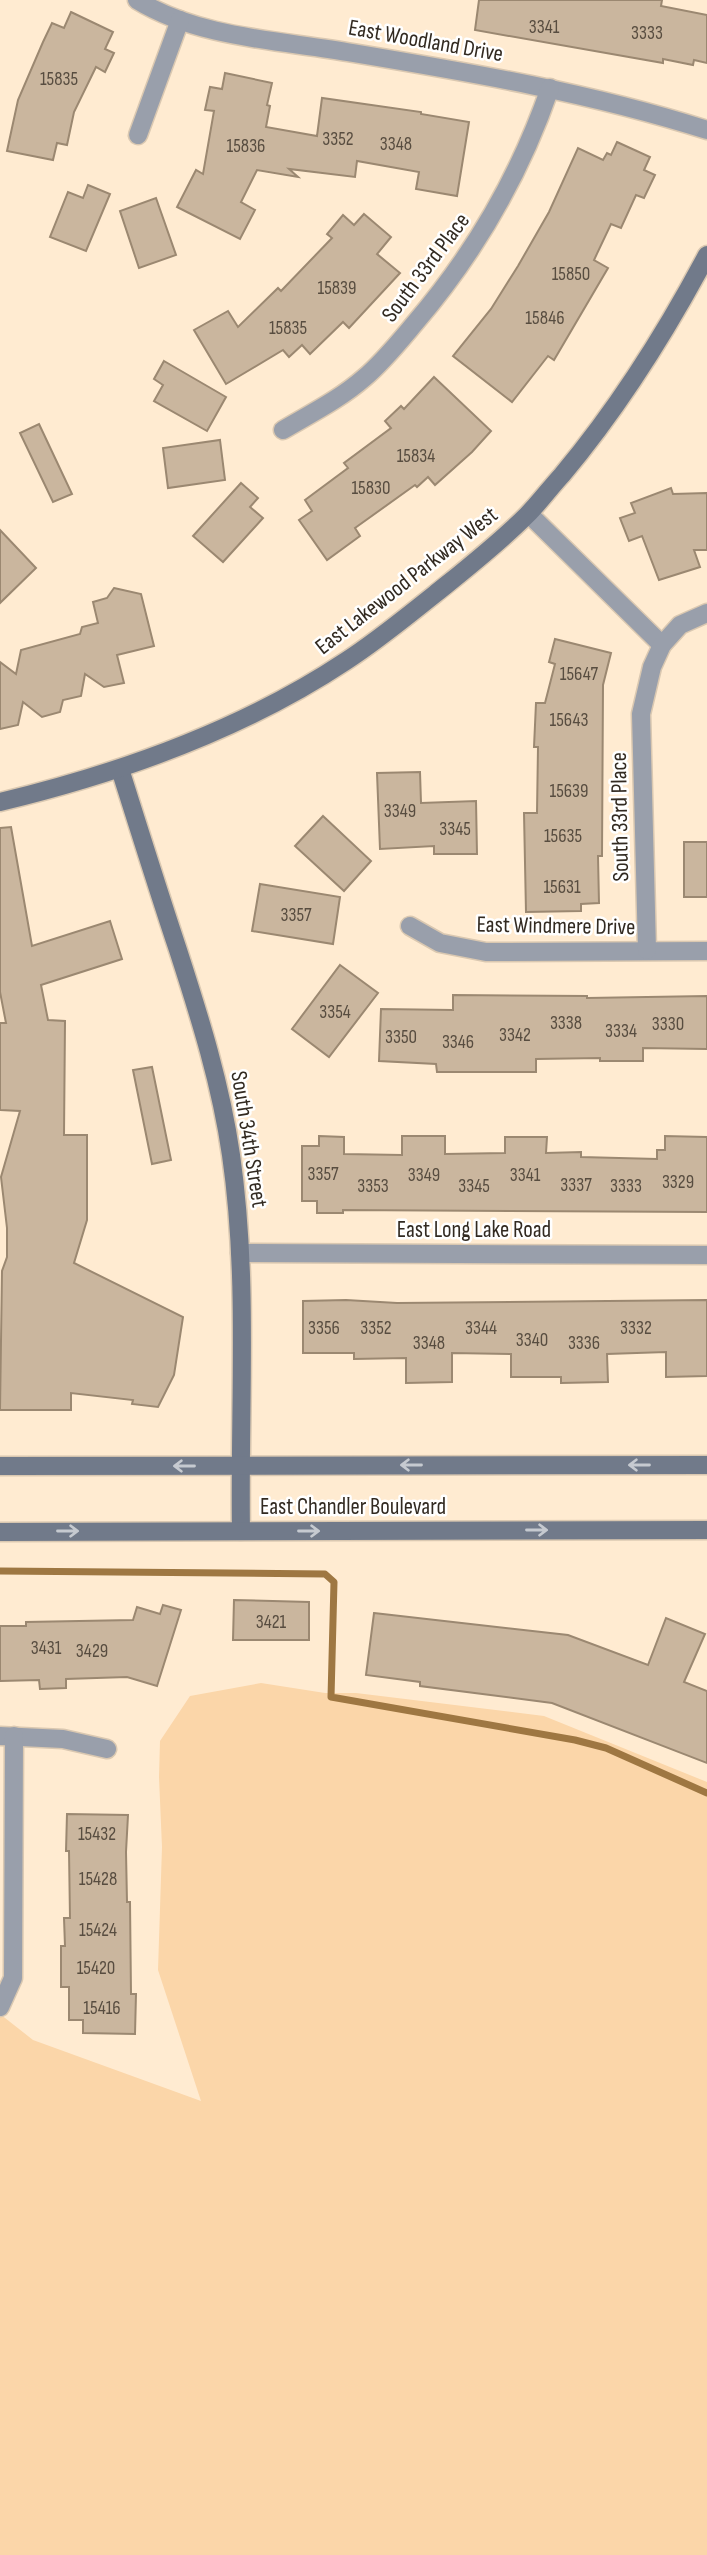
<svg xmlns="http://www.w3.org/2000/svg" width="707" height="2555" viewBox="0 0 707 2555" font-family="'Sofia Sans Condensed',sans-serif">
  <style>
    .green { fill: #fbd6a9 }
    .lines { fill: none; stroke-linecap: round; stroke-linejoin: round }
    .stream { stroke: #9e7742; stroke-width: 7 }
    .building { fill: #cab69e; stroke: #9b8871; stroke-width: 2 }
    .street-casing { stroke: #dac8b1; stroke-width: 21 }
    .secondary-casing { stroke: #dac8b1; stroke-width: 21 }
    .street { stroke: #999fab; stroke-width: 18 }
    .secondary { stroke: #717a8a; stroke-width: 18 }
    .oneway { stroke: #c6cad0 }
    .labels { text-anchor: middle; stroke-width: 5; stroke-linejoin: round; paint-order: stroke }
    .number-label { font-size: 19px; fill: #584d40 }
    .street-label { font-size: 23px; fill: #322a21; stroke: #fff }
  </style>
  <rect width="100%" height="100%" fill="#ffebd1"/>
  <path class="green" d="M261 1683 325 1693H356L544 1716 707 1782V2555H0V2014L33 2040 201 2101 158 1970 162 1847 159 1777 160 1741 190 1696Z"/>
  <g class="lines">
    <path class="stream" d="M0 1571 325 1574 334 1582 331 1697 575 1740 606 1748 707 1793"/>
  </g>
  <g class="building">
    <path d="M479 0H662L661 6 707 15V63L694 60 693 65 663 59V63L475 30Z"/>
    <path d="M71 12 113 32 105 49 114 53 105 72 96 67 74 112 67 145 57 143 53 160 7 151 18 100 43 42 52 23 64 28Z"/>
    <path d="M225 73 272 83 267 105 270 106 266 127 317 136 322 98 421 112V114L469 122 457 196 416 189 419 172 357 161 355 177 289 169 298 177 257 170 241 202 255 210 240 239 177 207 196 170 203 174 214 111 205 110 210 87 222 89Z"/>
    <path d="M617 142 650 157 644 170 655 175 644 198 636 195 621 228 611 224 594 260 608 268 554 360 548 356 512 402 453 356 491 309 518 266 549 212 578 148 603 160 607 153 611 155Z"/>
    <path d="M88 185 110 194 86 251 50 237 68 192 83 198Z"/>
    <path d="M156 198 176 255 139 268 120 211Z"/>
    <path d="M364 214 391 237 377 254 400 273 349 328 343 322 310 354 302 345 289 357 283 350 226 384 194 330 228 311 238 327 278 288 281 291 332 238 327 234 343 215 354 225Z"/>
    <path d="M164 361 226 397 207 431 154 401 163 385 154 379Z"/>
    <path d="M434 377 491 431 472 452 435 485 428 477 417 487 415 485 355 528 360 536 327 560 299 520 312 511 305 500 348 468 344 463 391 428 385 421 401 406 404 409Z"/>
    <path d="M39 424 72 494 53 502 20 433Z"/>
    <path d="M220 440 225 480 168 488 163 448Z"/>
    <path d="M241 483 258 498 250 507 263 518 223 562 193 536Z"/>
    <path d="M671 488 673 494 707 493V550H694L700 567 659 580 642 536 629 541 620 518 635 513 631 503Z"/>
    <path d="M0 530 36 568 0 603Z"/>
    <path d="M114 588 141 594 154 646 117 655 124 683 104 687 85 674 81 696 63 700 60 712 42 717 23 702 18 725 0 729V662L16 674 21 650 80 634 82 627 98 623 93 602 107 598Z"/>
    <path d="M555 639 611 653 603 685 602 856H598L599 903 581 904V911L526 912 524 813H537L538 747H534L536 703H545L555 664 549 662Z"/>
    <path d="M420 772 421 803 476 801 477 854H434V846L380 849 377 773Z"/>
    <path d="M323 816 371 861 344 891 295 846Z"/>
    <path d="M11 827 32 946 110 921 122 959 41 985 48 1020 65 1021 64 1135H87V1220L74 1263 183 1317 174 1375 158 1407 132 1404 133 1400 71 1393V1410H0L2 1271 7 1257V1228L1 1177 20 1111 0 1110V1023H6L0 992V828Z"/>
    <rect x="684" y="842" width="23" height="55"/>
    <path d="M260 884 340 897 333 944 252 931Z"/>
    <path d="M340 965 378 993 329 1057 292 1029Z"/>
    <path d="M453 995 587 996V998L707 996V1049L643 1048V1061H600V1058L536 1059V1072H437L436 1064 379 1061 381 1009 453 1010Z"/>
    <path d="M152 1067 171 1160 152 1164 133 1070Z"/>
    <path d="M319 1136 344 1137V1154L402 1155V1136H445V1154L505 1153V1137H547L546 1153 581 1152V1157L657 1159V1150H665V1136L707 1137V1212L343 1210V1213H317V1201H302V1146H319Z"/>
    <path d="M346 1300 397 1303 707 1300V1376L666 1377V1352L607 1354 608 1382 561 1383V1377H511V1354L452 1353V1382L406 1383V1358L354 1359V1353H303V1301Z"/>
    <path d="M234 1600 309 1602V1640H233Z"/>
    <path d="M163 1605 181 1610 157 1686 127 1677 66 1679V1688L40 1689 39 1680 0 1681V1626H26V1622L133 1620 137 1607 160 1614Z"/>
    <path d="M374 1613 568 1635 648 1665 666 1618 705 1634 684 1682 707 1691V1763L552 1703 420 1686V1682L366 1675Z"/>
    <path d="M67 1814 128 1815 126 1852 127 1902H130L131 1994H136L135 2034 83 2033V2020H69V1987H61V1946H65L64 1918H70L69 1851H66Z"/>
  </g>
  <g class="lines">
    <defs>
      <g id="street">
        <path d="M137 0C201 39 281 40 353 53 473 73 591 93 707 130"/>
        <path d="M138 135 180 20"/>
        <path d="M283 430C310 414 340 399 364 378 383 362 399 342 415 323 475 253 520 175 550 88"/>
        <path d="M529 514 662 645"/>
        <path d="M410 926 440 943 486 952 707 951"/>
        <path d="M647 950 641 714 652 667 662 645 680 625 707 613"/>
        <path d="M240 1253 707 1255"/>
        <path d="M0 1736 63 1739 107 1749"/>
        <path d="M0 2007 13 1978 14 1736"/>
      </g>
      <g id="secondary">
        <path d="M120 769C139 829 158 890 178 950 200 1018 221 1085 231 1155 249 1279 239 1406 241 1531"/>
        <path d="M0 802C121 773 242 730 346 661 377 641 406 617 435 594 466 569 498 544 527 515 539 503 550 488 562 475 619 407 665 334 707 255"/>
        <path d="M0 1466 707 1465"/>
        <path d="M0 1532 707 1530"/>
      </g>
    </defs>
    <use href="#street" class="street-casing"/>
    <use href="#secondary" class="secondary-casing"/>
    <use href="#street" class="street"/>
    <use href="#secondary" class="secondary"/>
  </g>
  <defs><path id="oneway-shaft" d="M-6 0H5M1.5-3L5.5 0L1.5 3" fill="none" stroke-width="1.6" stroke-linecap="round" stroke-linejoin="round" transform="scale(1.75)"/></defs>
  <g class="oneway">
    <use href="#oneway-shaft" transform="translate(411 1465) rotate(180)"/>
    <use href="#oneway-shaft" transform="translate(639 1465) rotate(180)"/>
    <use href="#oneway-shaft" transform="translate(184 1466) rotate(180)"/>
    <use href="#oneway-shaft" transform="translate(537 1530)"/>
    <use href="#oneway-shaft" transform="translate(68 1531)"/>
    <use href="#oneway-shaft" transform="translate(309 1531)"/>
  </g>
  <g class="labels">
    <g class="number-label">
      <text x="544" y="33">3341</text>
      <text x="647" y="39">3333</text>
      <text x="59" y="85">15835</text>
      <text x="338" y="145">3352</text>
      <text x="396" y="150">3348</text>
      <text x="246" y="152">15836</text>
      <text x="571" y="280">15850</text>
      <text x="337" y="294">15839</text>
      <text x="545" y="324">15846</text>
      <text x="288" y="334">15835</text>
      <text x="416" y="462">15834</text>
      <text x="371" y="494">15830</text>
      <text x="579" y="680">15647</text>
      <text x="569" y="726">15643</text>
      <text x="569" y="797">15639</text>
      <text x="400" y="817">3349</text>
      <text x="455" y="835">3345</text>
      <text x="563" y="842">15635</text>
      <text x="562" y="893">15631</text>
      <text x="296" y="921">3357</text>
      <text x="335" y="1018">3354</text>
      <text x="566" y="1029">3338</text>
      <text x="668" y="1030">3330</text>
      <text x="621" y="1037">3334</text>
      <text x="515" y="1041">3342</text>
      <text x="401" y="1043">3350</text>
      <text x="458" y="1048">3346</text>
      <text x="323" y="1180">3357</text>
      <text x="424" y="1181">3349</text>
      <text x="525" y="1181">3341</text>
      <text x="678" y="1188">3329</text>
      <text x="576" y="1191">3337</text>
      <text x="373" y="1192">3353</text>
      <text x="474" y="1192">3345</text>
      <text x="626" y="1192">3333</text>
      <text x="324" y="1334">3356</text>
      <text x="376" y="1334">3352</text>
      <text x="481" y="1334">3344</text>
      <text x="636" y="1334">3332</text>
      <text x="532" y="1346">3340</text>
      <text x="429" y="1349">3348</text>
      <text x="584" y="1349">3336</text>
      <text x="271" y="1628">3421</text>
      <text x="46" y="1654">3431</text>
      <text x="92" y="1657">3429</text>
      <text x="97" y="1840">15432</text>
      <text x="98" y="1885">15428</text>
      <text x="98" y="1936">15424</text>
      <text x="96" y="1974">15420</text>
      <text x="102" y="2014">15416</text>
    </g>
    <g class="street-label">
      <text transform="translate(426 40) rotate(10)" y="8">East Woodland Drive</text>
      <text transform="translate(425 267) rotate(-53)" y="8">South 33rd Place</text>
      <text transform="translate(406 580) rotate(-38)" y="8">East Lakewood Parkway West</text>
      <text transform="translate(619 817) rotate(-91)" y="8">South 33rd Place</text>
      <text transform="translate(556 925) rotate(1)" y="8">East Windmere Drive</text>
      <text transform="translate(250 1139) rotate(81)" y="8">South 34th Street</text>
      <text x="474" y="1237">East Long Lake Road</text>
      <text x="353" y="1514">East Chandler Boulevard</text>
    </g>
  </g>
</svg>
